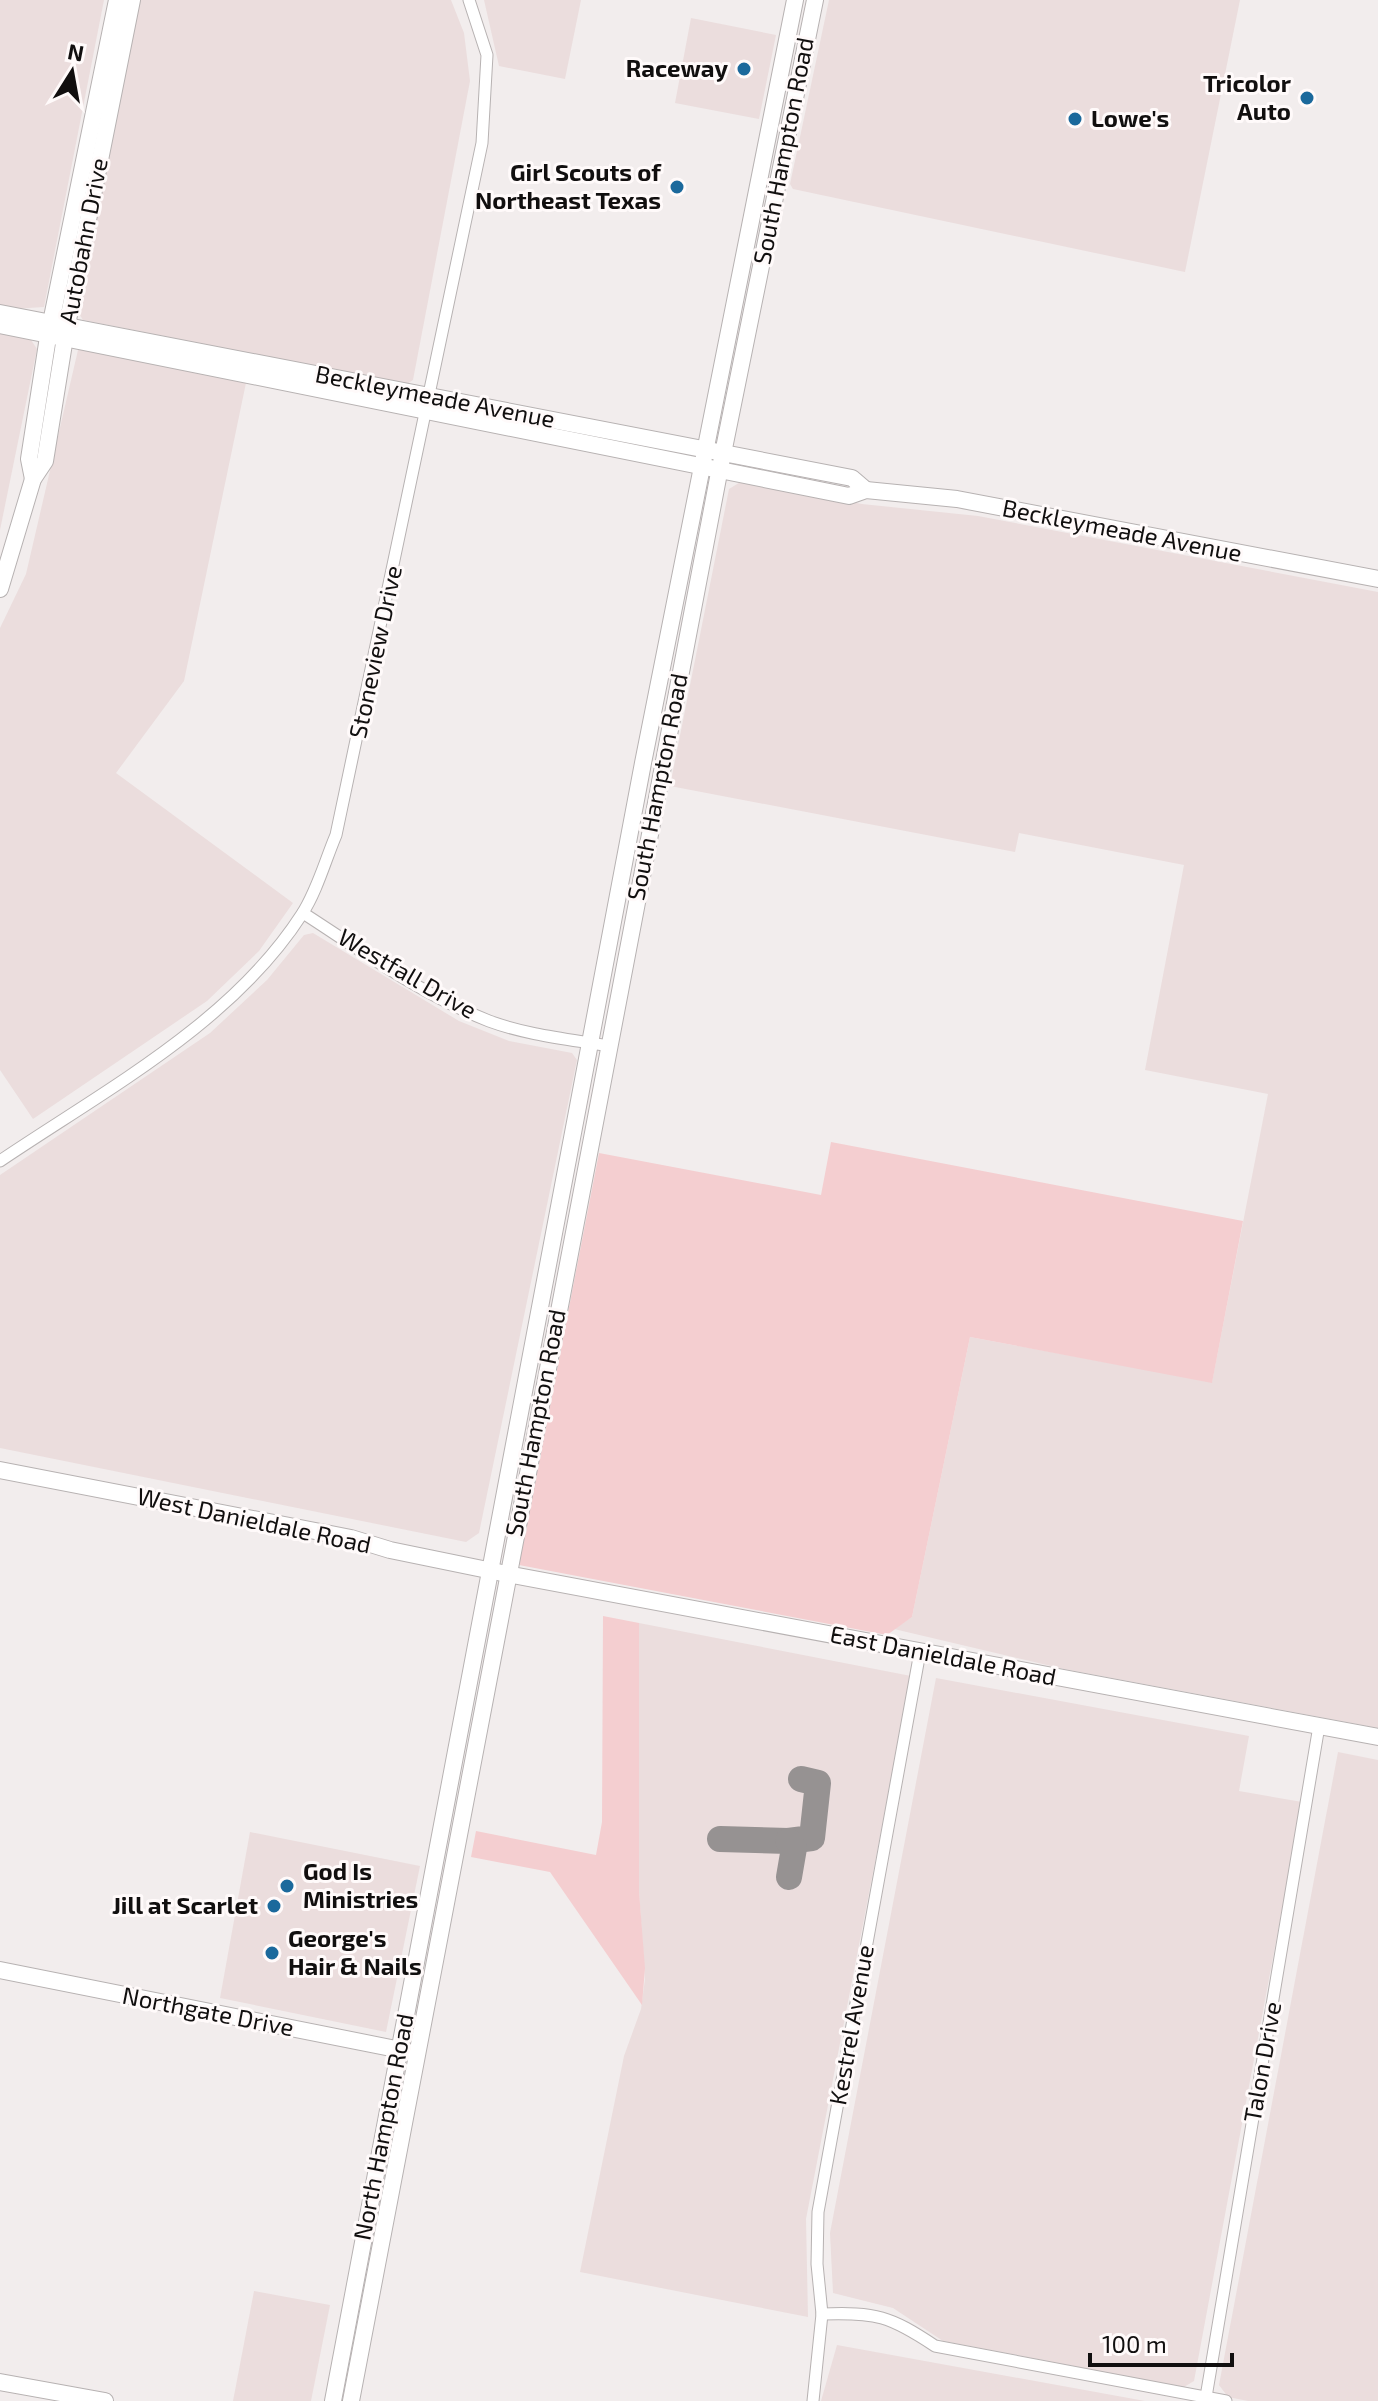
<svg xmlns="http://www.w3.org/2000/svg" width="1378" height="2401" viewBox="0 0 1378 2401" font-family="'Exo 2',sans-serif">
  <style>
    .built { fill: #ebdddd }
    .green { fill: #f4ced0 }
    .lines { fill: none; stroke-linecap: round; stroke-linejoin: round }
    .taxiway { stroke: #969292; stroke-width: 26 }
    .street-casing { stroke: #b7b2b2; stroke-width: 13 }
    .secondary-casing { stroke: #b7b2b2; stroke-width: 18 }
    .street { stroke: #fff; stroke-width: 11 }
    .secondary { stroke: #fff; stroke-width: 16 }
    .poi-dot { fill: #1b699c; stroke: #fffafa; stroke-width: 3 }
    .labels { text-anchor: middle; stroke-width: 6; stroke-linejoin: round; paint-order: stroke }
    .poi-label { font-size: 24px; font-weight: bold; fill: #110f0f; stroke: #fffafa; text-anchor: end }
    .street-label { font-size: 24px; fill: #110f0f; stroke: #fffafa }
  </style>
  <rect width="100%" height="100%" fill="#f2eded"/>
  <g class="built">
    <path d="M0 0H104L44 307 13 309 0 305Z"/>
    <path d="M140 0H451L464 33 470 81 413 380 407 384 83 320 78 312Z"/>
    <path d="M484 0H581L565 79 499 66Z"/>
    <path d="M829 0H1240L1185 272 793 189 790 184Z"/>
    <path d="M691 18 776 35 759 119 675 103Z"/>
    <path d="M0 331 31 340 37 349 0 530Z"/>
    <path d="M87 346 247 378 184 681 116 773 293 903 259 951 207 1001 33 1119 0 1070V628L26 574 78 350Z"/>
    <path d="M742 481 862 504 978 516 1378 592V1728L1064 1669 894 1629 912 1617 970 1337 1212 1382 1268 1094 1145 1070 1184 865 1019 833 1015 852 670 786 729 489Z"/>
    <path d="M313 933 459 1021 509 1041 572 1053 577 1060 479 1533 466 1542 0 1448V1175L210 1033 267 980 304 935Z"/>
    <path d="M639 1623 911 1676 806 2219 808 2317 580 2272 624 2056 641 2009 645 1979 639 1891Z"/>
    <path d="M936 1678 1249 1736 1239 1791 1302 1802 1194 2381 1184 2387 943 2341 893 2308 833 2293 830 2233Z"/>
    <path d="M1338 1752 1378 1760V2401H1248L1228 2397 1219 2385Z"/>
    <path d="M250 1832 420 1866 386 2032 220 1998Z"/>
    <path d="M254 2291 330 2305 311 2401H233Z"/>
    <path d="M837 2345 1145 2401H821Z"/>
  </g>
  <g class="green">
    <path d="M831 1142 1243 1221 1212 1383 970 1337 912 1617 887 1635 519 1565 599 1153 821 1195Z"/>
    <path d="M603 1616 639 1623V1891L645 1968 642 2005 550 1872 471 1857 476 1831 596 1855 602 1822Z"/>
  </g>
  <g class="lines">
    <g class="taxiway">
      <path d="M720 1839 788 1841 812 1838 818 1783 801 1779"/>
      <path d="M788 1841 794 1848 789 1877"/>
    </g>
    <defs>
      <g id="street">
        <path d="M303 913C362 951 422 995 489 1021 527 1035 568 1039 609 1046"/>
        <path d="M0 1161C105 1090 232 1023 302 914 317 891 325 861 336 835L482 143 487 55 469 0"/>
        <path d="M822 2314C876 2312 890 2316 935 2346L1226 2401"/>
        <path d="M1206 2397 1319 1726"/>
        <path d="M813 2401 822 2314 817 2264 818 2212 920 1652"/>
      </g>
      <g id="secondary">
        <path d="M0 313 852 478 866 490"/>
        <path d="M0 325 849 496 866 490 957 499 1378 579"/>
        <path d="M33 479 29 459 48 337 117 0"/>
        <path d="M0 589 33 479 45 461 67 325 132 0"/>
        <path d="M0 1470 351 1538 390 1550 507 1574 1378 1737"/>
        <path d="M0 1970 406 2051"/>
        <path d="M0 2382 105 2401"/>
        <path d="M333 2401 643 763 795 0"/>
        <path d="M351 2401 718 478 815 0"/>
      </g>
    </defs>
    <use href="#street" class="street-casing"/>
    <use href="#secondary" class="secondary-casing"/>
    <use href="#street" class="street"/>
    <use href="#secondary" class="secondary"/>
  </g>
  <g class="poi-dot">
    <circle cx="744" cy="69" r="8"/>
    <circle cx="1307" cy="98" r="8"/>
    <circle cx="1075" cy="119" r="8"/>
    <circle cx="677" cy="187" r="8"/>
    <circle cx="287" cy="1886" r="8"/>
    <circle cx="274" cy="1906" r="8"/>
    <circle cx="272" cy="1953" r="8"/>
  </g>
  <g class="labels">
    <g class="poi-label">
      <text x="728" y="77">Raceway</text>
      <text x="1291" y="92">Tricolor<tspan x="1291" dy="28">Auto</tspan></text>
      <text x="1091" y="127" text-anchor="start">Lowe's</text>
      <text x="661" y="181">Girl Scouts of<tspan x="661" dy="28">Northeast Texas</tspan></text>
      <text x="303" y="1880" text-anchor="start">God Is<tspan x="303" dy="28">Ministries</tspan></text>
      <text x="258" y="1914">Jill at Scarlet</text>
      <text x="288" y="1947" text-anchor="start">George's<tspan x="288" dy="28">Hair &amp; Nails</tspan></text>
    </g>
    <g class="street-label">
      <text transform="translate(784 151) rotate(-79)" y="8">South Hampton Road</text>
      <text transform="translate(84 241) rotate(-79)" y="8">Autobahn Drive</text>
      <text transform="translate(435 397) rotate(11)" y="8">Beckleymeade Avenue</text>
      <text transform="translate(1122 531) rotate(11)" y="8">Beckleymeade Avenue</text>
      <text transform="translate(376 652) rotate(-78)" y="8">Stoneview Drive</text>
      <text transform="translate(658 787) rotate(-79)" y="8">South Hampton Road</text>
      <text transform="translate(407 974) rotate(30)" y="8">Westfall Drive</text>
      <text transform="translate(536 1423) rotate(-79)" y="8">South Hampton Road</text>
      <text transform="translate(254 1521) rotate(12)" y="8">West Danieldale Road</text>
      <text transform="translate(943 1656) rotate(11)" y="8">East Danieldale Road</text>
      <text transform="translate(208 2012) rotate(11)" y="8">Northgate Drive</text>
      <text transform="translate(852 2025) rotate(-80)" y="8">Kestrel Avenue</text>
      <text transform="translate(1263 2062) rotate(-80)" y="8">Talon Drive</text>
      <text transform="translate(384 2127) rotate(-79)" y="8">North Hampton Road</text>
    </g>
  </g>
  <g transform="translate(72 72) rotate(11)" stroke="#fffafa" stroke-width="6" paint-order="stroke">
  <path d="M0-6L14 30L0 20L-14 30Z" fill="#110f0f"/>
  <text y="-12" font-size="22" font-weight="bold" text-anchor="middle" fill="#110f0f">N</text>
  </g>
  <path d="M1090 2353v12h142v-12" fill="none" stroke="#110f0f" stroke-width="4"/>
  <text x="1102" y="2353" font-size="24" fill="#110f0f" stroke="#fffafa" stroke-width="6" paint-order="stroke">100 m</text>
</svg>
